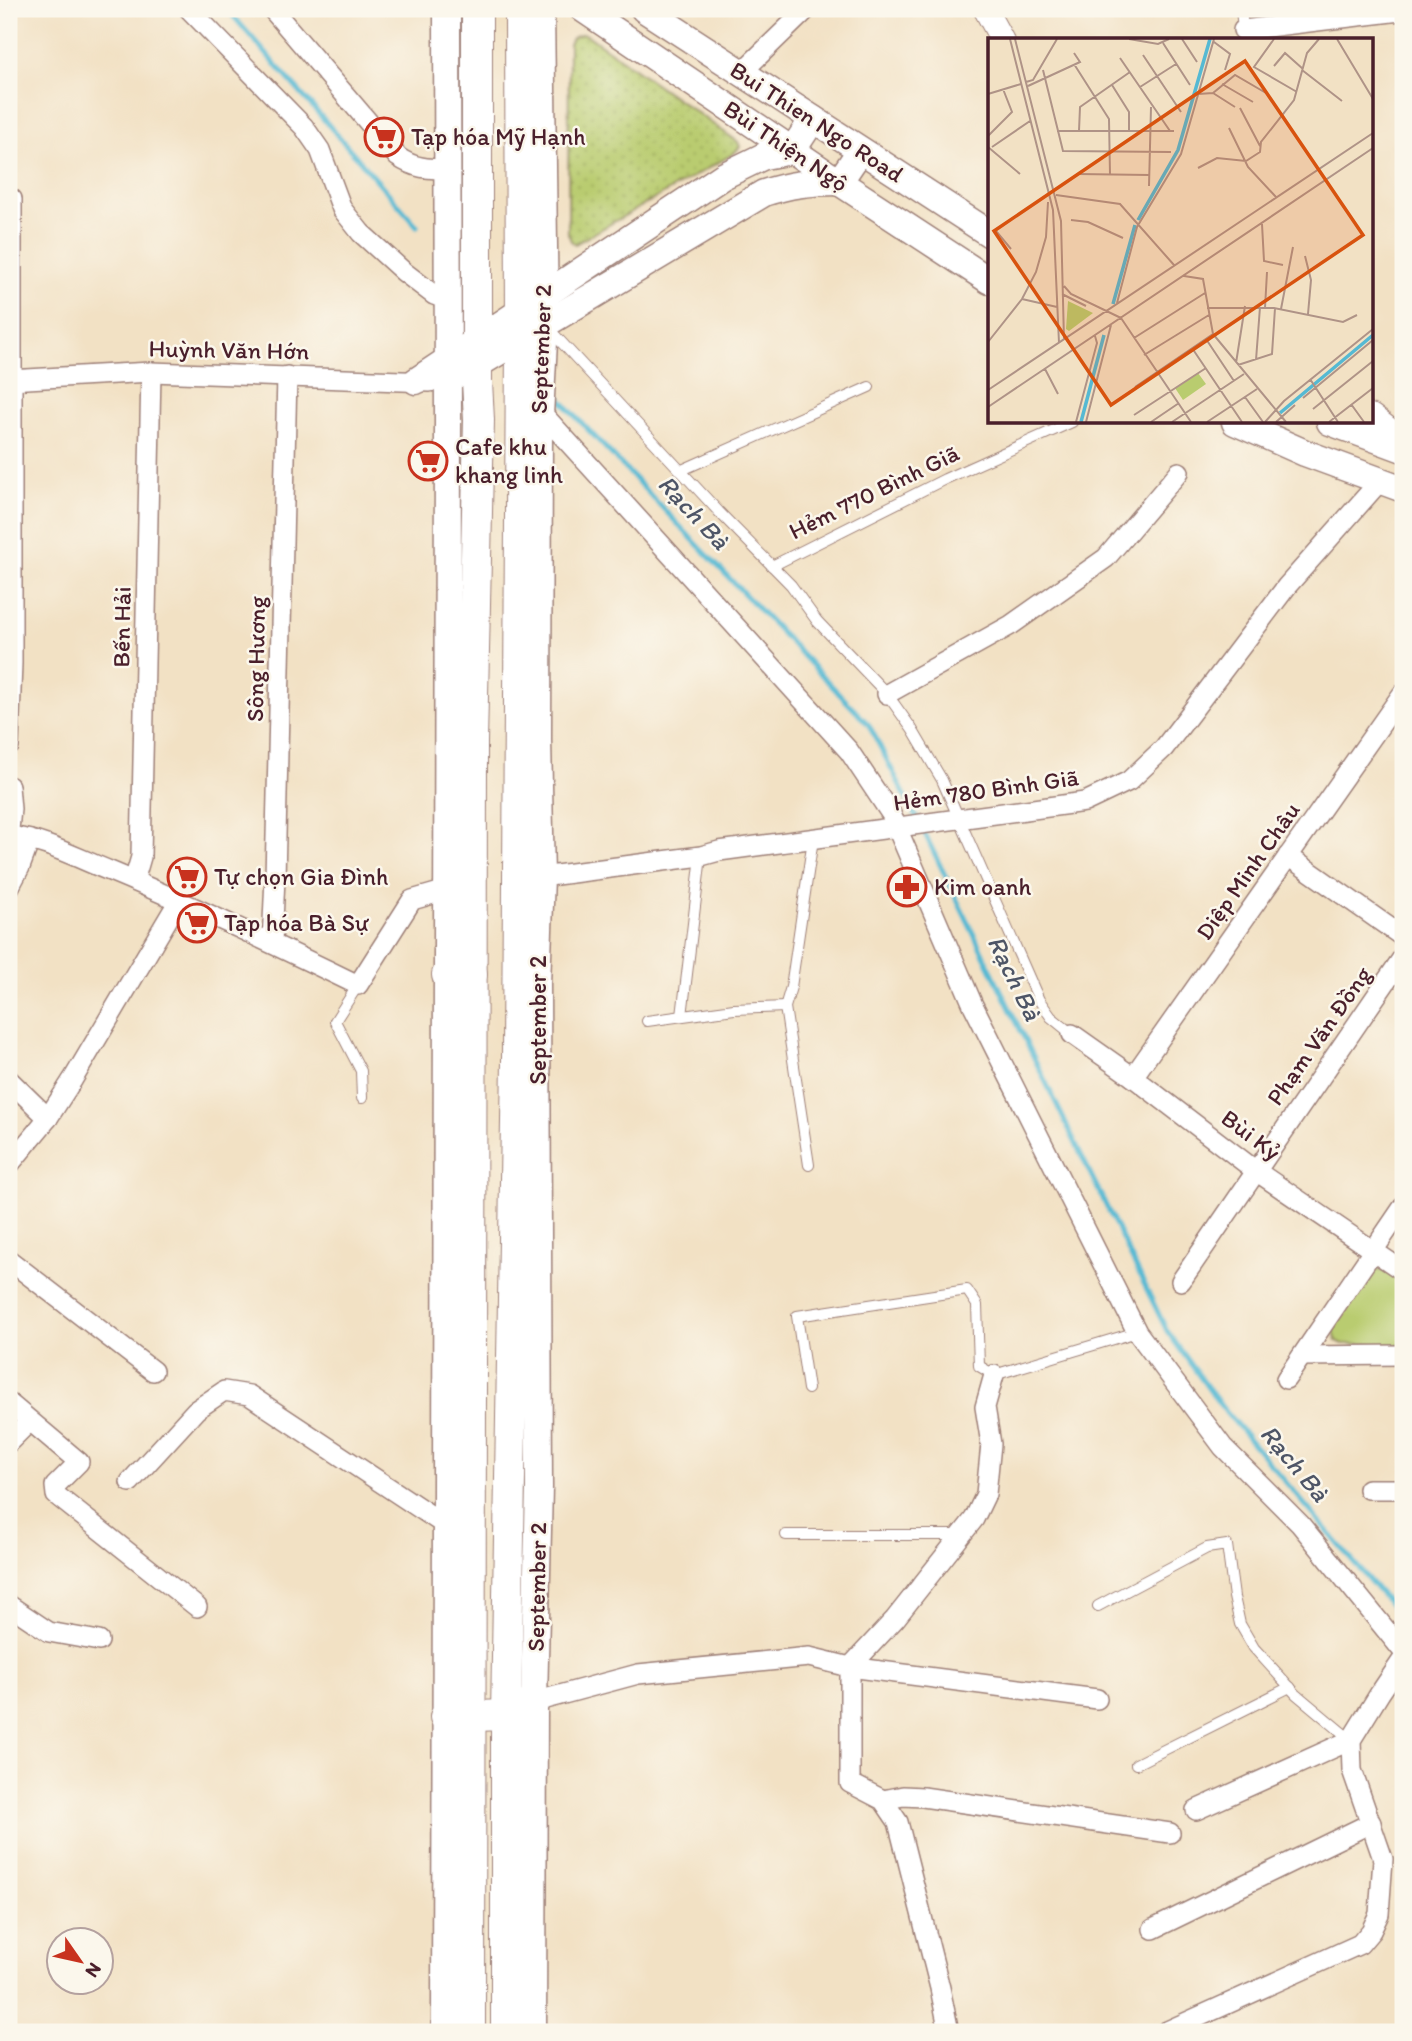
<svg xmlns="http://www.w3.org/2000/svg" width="1412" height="2041" viewBox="0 0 1412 2041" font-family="Itim,sans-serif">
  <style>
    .park { fill: #b9cc6f; stroke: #82764d; stroke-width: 2 }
    .garden { fill: url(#garden-dots); stroke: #82764d; stroke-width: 2 }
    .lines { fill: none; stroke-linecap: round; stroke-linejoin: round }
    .stream { stroke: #55b9d3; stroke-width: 5 }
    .service-casing { stroke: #9e8078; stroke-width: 12 }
    .minor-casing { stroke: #9e8078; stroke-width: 22 }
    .tertiary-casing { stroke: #9e8078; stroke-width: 25 }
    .secondary-casing { stroke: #9e8078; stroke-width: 29 }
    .primary-casing { stroke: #9e8078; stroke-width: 32 }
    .service { stroke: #fff; stroke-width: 10 }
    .minor { stroke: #fff; stroke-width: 19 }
    .tertiary { stroke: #fff; stroke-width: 23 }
    .secondary { stroke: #fff; stroke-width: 26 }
    .primary { stroke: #fff; stroke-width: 30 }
    .labels { text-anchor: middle; stroke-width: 5; stroke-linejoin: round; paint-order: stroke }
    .street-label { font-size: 24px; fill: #4a1f2b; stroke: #fbf7ec }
    .poi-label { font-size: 24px; fill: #4a1f2b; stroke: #fbf7ec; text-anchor: start }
    .water-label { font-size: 26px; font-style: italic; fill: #4e5566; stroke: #fbf7ec }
    .inset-river { fill: none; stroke: #55b9d3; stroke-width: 3.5 }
    .inset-road { fill: none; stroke: #af9387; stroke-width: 2 }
    .view { fill: #d8530f; fill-opacity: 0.15; stroke: #d8530f; stroke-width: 3.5 }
    .inset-edge { fill: none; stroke: #4a1f2b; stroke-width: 3.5 }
  </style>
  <defs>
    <pattern id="garden-dots" width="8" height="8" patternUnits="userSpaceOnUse" patternTransform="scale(1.75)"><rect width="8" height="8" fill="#b9cc6f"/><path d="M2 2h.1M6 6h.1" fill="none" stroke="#a1af60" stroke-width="1.8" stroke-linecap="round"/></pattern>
  </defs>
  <rect width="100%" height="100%" fill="#fbf7ec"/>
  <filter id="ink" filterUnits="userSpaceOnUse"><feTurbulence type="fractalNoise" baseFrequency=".0143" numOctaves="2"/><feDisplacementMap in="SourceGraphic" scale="14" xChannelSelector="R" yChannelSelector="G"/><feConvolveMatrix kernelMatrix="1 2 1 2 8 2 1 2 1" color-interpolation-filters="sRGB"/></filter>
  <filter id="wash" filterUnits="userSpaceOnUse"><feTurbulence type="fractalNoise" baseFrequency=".00686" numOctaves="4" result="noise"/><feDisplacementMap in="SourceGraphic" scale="28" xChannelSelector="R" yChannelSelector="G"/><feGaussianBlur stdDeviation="1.57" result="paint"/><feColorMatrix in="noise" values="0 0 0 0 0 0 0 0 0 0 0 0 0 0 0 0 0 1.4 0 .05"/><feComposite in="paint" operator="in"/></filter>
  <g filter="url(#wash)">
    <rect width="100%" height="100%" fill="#f2e1c4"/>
    <path class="park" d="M1370 1268 1388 1272 1403 1282V1345L1343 1344 1337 1341 1333 1329Z"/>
    <path class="garden" d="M582 34 587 35 738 142 740 147 733 154 575 244 571 241 568 233 569 44 572 38Z"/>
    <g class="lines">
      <g class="stream">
        <path d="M227 9 417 226"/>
        <path d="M550 387 577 418 869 725 917 819"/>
        <path d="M922 828 1167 1331 1221 1406 1403 1620"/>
      </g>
    </g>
  </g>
  <g filter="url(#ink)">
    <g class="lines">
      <defs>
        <g id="service">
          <path d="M1241 9 1244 40"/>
          <path d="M550 330 719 512 791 585 817 621 887 694 912 729 942 780 1039 1000 1051 1017 1072 1034"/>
          <path d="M682 470 869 387"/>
          <path d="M772 566 945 479 1072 422"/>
          <path d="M358 985 335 1021 361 1071 362 1098"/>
          <path d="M682 1016 701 856"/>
          <path d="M647 1021 734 1009 785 1007"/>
          <path d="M809 1165 785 1007 791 987 813 839"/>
          <path d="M808 1389 797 1316 967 1290 977 1305 979 1366 994 1375 1137 1332"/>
          <path d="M786 1535H962"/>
          <path d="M1098 1606 1207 1548 1227 1545 1234 1597 1240 1624 1254 1648 1296 1694 1351 1740"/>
          <path d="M1136 1764 1290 1687"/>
        </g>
        <g id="minor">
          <path d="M189 9 304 127 320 150 342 209 361 233 404 272 434 295 448 300"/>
          <path d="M272 9 398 157C414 168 427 169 447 169"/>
          <path d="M1243 30 1400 11"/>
          <path d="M742 72 807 9"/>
          <path d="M9 380 151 372 430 382"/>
          <path d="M539 410 849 751 891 814 973 1005 1137 1332 1223 1447 1300 1524 1403 1651"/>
          <path d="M887 694 1011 625 1106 558 1179 472"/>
          <path d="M9 746 12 663V199"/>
          <path d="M9 786 11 809 9 830"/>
          <path d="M9 836C44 840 77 858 110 871 194 906 276 945 358 985L412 900 447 890"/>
          <path d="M1288 856 1403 937"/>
          <path d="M541 877 701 856 719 851 1085 802 1129 781 1164 748 1287 586 1380 481"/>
          <path d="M134 881 141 857 151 372"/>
          <path d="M9 888 20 867 30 840"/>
          <path d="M272 943 275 878 287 376"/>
          <path d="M1072 1034 1133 1077 1256 1171 1403 1271"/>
          <path d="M1133 1077 1403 693"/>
          <path d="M9 1080 48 1118"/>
          <path d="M9 1165 48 1118 73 1079 178 902"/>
          <path d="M9 1260 153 1371"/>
          <path d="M1181 1281 1403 957"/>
          <path d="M1302 1356 1403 1355"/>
          <path d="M1286 1379 1403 1207"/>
          <path d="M9 1403 79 1462 55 1486 56 1495 197 1607"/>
          <path d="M9 1442 30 1421"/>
          <path d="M130 1482 196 1410 224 1391 249 1395 445 1525"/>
          <path d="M1368 1489H1403"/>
          <path d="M9 1605 49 1632 99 1641"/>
          <path d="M534 1702 638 1674 809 1657 850 1667 1097 1699"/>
          <path d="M883 1800 903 1796 923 1797 1170 1833"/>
          <path d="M1196 1810 1351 1740"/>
          <path d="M1153 1929 1371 1823"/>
          <path d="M949 2032 940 1988 898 1822 883 1800 850 1783V1667L895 1619 974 1519 986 1494 991 1444 985 1407 994 1375"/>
          <path d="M1165 2032 1360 1944 1371 1931 1379 1914 1383 1859 1352 1770 1351 1740 1380 1693 1403 1659"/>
        </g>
        <g id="tertiary">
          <path d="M985 9 1002 40"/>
          <path d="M1372 416 1403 440"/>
        </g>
        <g id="secondary">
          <path d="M583 9 839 182 990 281"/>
          <path d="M644 9 990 234"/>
          <path d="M462 374 764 193C791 184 811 182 839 182L860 151"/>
          <path d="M416 381 723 176 764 156 792 151 813 119"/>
          <path d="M1235 422 1305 453 1403 489"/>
          <path d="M1330 422 1403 449"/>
          <path d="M445 2032 448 420 447 9"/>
          <path d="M533 2032 534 1702 539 1487 537 984 541 877 538 740 539 433 545 324 541 9"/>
        </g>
        <g id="primary">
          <path d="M447 975 472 974"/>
          <path d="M445 1717 506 1715 534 1702"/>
          <path d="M470 2032 472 743 479 420 477 381V9"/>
          <path d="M506 2032V1715L517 1061 521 335 520 9"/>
        </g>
      </defs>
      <use href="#service" class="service-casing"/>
      <use href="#minor" class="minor-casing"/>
      <use href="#tertiary" class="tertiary-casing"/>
      <use href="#secondary" class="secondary-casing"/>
      <use href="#primary" class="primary-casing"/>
      <use href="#service" class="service"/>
      <use href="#minor" class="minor"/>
      <use href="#tertiary" class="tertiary"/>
      <use href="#secondary" class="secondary"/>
      <use href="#primary" class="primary"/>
    </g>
  </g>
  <defs>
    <symbol id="supermarket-ring" viewBox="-11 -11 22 22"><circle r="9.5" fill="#fbf7ec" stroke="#c8321e" stroke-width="1.5"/><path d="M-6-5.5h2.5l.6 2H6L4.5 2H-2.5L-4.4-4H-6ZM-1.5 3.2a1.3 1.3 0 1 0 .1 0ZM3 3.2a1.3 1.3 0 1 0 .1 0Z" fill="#c8321e"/></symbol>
    <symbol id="pharmacy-ring" viewBox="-11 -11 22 22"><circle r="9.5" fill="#fbf7ec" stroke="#c8321e" stroke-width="1.5"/><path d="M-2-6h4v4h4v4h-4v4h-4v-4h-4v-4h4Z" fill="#c8321e"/></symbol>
  </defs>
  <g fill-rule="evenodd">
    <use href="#supermarket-ring" x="362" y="115" width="44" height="44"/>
    <use href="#supermarket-ring" x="406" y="439" width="44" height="44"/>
    <use href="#supermarket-ring" x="165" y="855" width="44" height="44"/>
    <use href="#pharmacy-ring" x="885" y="865" width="44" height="44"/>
    <use href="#supermarket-ring" x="175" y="901" width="44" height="44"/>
  </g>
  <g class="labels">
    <g class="street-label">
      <text transform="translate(817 122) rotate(33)" y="8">Bui Thien Ngo Road</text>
      <text transform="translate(786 146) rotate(34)" y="8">Bùi Thiện Ngộ</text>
      <text transform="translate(541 349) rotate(-88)" y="8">September 2</text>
      <text transform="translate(229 350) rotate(1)" y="8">Huỳnh Văn Hớn</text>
      <text transform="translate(874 492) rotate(-26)" y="8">Hẻm 770 Bình Giã</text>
      <text transform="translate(122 627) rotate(-89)" y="8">Bến Hải</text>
      <text transform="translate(256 659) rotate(-89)" y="8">Sông Hương</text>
      <text transform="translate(986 790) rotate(-8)" y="8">Hẻm 780 Bình Giã</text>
      <text transform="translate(1248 871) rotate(-55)" y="8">Diệp Minh Châu</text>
      <text transform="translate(538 1020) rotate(-90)" y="8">September 2</text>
      <text transform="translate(1319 1036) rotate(-55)" y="8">Phạm Văn Đồng</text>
      <text transform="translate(1251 1135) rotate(37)" y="8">Bùi Kỷ</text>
      <text transform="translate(537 1587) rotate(-89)" y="8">September 2</text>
    </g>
    <g class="poi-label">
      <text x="411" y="145">Tạp hóa Mỹ Hạnh</text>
      <text x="455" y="455">Cafe khu<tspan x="455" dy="28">khang linh</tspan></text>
      <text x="214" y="885">Tự chọn Gia Đình</text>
      <text x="934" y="895">Kim oanh</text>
      <text x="224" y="931">Tạp hóa Bà Sự</text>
    </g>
    <g class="water-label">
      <text transform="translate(694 512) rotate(47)" y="9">Rạch Bà</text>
      <text transform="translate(1015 978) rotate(64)" y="9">Rạch Bà</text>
      <text transform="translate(1295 1463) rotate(50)" y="9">Rạch Bà</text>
    </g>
  </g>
  <g transform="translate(988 38)">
    <rect width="385" height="385" fill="#f2e1c4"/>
    <path d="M210 335 218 346 195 362 187 350Z" fill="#b9cc6f"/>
    <path d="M80 263 105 275 81 293 78 291Z" fill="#b9cc6f"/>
    <path class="inset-river" d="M150 182 190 112 222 1M125 266 147 187M292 375 385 297M93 384 116 297"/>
    <path class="inset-road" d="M22 1 65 172 71 305M27 1 73 183 76 302M141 1 170 6 181 1M194 1 209 24M286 1 266 29 309 54M349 1 385 61M226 4 242 16 237 32M175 5 202 47M155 17 193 74M132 20 182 93M86 26 121 81 122 137M286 28 297 15 315 31M55 32 75 113 183 114M314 32 354 63M38 44 45 42 69 1M234 46 265 64M124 47 141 74V93M40 48 92 24 86 15M152 49 188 26M225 55 247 69M0 56 33 46M210 56 225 55 247 37 278 55M252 70 272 108M241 90 260 129 288 159M69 93H186M91 93 92 69 142 34M0 98 24 74 15 51M0 109 32 136M4 109 42 83M210 130 229 120 258 123 272 114 273 104 306 62 319 15 331 1M89 136 162 137M161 148 163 69M68 157 132 166 186 227M83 182 100 184 135 200M274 186 276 223 295 227M8 193 23 211M317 218 323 242 320 276M196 238 215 241 225 296 298 384M76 248 83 256 133 280M74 256 98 268M34 261 69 269M129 265 149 189 193 116 226 1M219 270H286L355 284 369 277M277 270 279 234M293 271 305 209M133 280 203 384M146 300 217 255M218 301 246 343M0 304 34 261 48 234 58 199 60 164M204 310 254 384M156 317 221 277M268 322 272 269M248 325 257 268M250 327 284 316 287 270M57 331 70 356M322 341 350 384M147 349 225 296M0 352 385 95M257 359 275 384M315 360 385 302M363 366 376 384M0 369 385 110M325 371 385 323M146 377 218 330M88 384 109 305 107 298M98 384 123 287M163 384 191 365M184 384 256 336M219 384 269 351M277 384 296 363 385 291M288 384 307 367M341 384 385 350"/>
    <path class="view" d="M257 23 375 197 123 367 6 193Z"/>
    <rect width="385" height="385" class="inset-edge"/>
  </g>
  <rect width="1412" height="2041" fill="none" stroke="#fbf7ec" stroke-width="35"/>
  <g transform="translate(80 1961) rotate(124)"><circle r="33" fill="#fbf7ec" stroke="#b4a19f" stroke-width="2"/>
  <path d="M0-5L12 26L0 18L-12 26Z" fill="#c8321e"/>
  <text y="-10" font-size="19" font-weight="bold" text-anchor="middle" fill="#4a1f2b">N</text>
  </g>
</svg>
